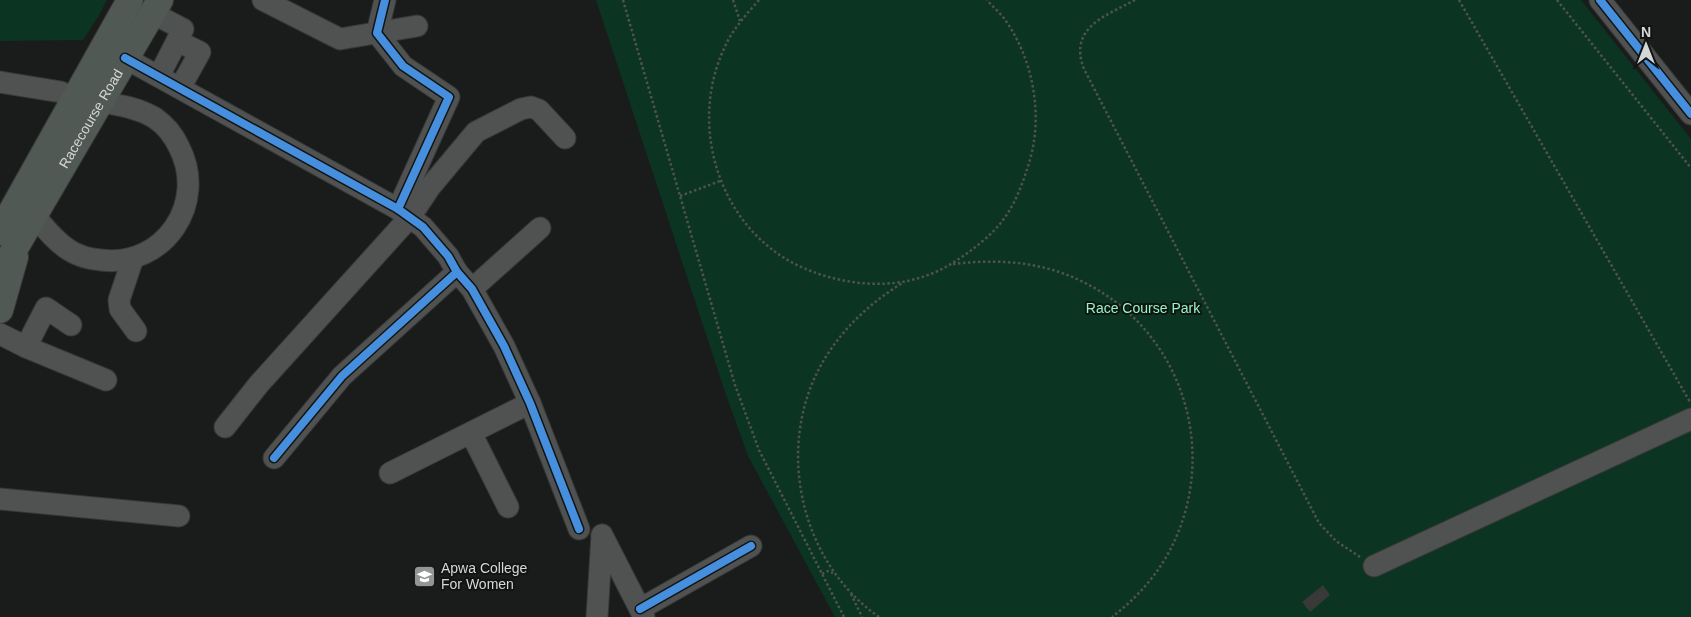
<svg xmlns="http://www.w3.org/2000/svg" width="1691" height="617" viewBox="0 0 1691 617" font-family="Arial,sans-serif">
  <style>
    .green { fill: #0b3423 }
    .building { fill: #383938 }
    .lines { fill: none; stroke-linecap: round; stroke-linejoin: round }
    .minor-casing { stroke: #373837; stroke-width: 23 }
    .major-casing { stroke: #373837; stroke-width: 28 }
    .path { stroke: #505251; stroke-width: 2.5; stroke-dasharray: 2.5 2.5; stroke-linecap: butt }
    .minor { stroke: #505251; stroke-width: 21 }
    .major { stroke: #515955; stroke-width: 26 }
    .cycleway-casing { stroke: #111412; stroke-width: 11 }
    .cycleway { stroke: #468fdf; stroke-width: 8 }
    .labels { text-anchor: middle; stroke-width: 4; stroke-linejoin: round; paint-order: stroke }
    .street-label { font-size: 14px; fill: #d5d7d6; stroke: #111412 }
    .park-label { font-size: 14px; fill: #91f8c2; stroke: #111412 }
    .poi-label { font-size: 14px; fill: #d5d7d6; stroke: #111412; text-anchor: start }
  </style>
  <rect width="100%" height="100%" fill="#1a1c1b"/>
  <g class="green">
    <path d="M0 0H107L98 17 83 40 0 41Z"/>
    <path d="M596 0H1581L1691 139V617H835L748 456 723 386Z"/>
  </g>
  <path class="building" d="M1323 585 1330 595 1310 612 1302 602Z"/>
  <g class="lines">
    <defs>
      <g id="minor">
        <path d="M263 0 340 39 417 26"/>
        <path d="M385 0 377 33 403 66 449 97 398 209"/>
        <path d="M1600 0 1691 114"/>
        <path d="M152 13 183 29 159 76"/>
        <path d="M177 41 200 52 180 88"/>
        <path d="M125 58 398 209 423 227 448 256 457 272 472 289 504 346 530 403 579 529"/>
        <path d="M0 82 61 92 73 100"/>
        <path d="M34 215C45 228 55 241 69 250 78 256 90 259 101 260 164 268 208 203 179 147 174 136 165 125 155 118 138 108 120 105 101 102"/>
        <path d="M133 258 119 300 120 309 136 331"/>
        <path d="M472 289 540 228"/>
        <path d="M0 334 26 347 106 380"/>
        <path d="M26 347 46 308 71 325"/>
        <path d="M225 427 259 384 410 217 430 187 476 132 521 109 531 107 539 110 565 138"/>
        <path d="M471 433 508 507"/>
        <path d="M274 458 342 376 457 272"/>
        <path d="M390 473 530 403"/>
        <path d="M0 499 179 516"/>
        <path d="M602 535 644 617"/>
        <path d="M1374 566 1691 419"/>
        <path d="M640 609 751 546"/>
        <path d="M597 617 602 535"/>
      </g>
      <g id="major">
        <path d="M0 232 130 0"/>
        <path id="s1" d="M0 274 160 0"/>
        <path d="M0 310 15 257"/>
      </g>
    </defs>
    <use href="#minor" class="minor-casing"/>
    <use href="#major" class="major-casing"/>
    <g class="path">
      <path d="M623 0 735 385 759 450 844 617"/>
      <path d="M733 0 740 21"/>
      <path d="M759 0C745 16 731 31 723 51 689 127 719 225 795 264 835 284 886 291 928 275 943 270 956 261 969 252 981 243 994 232 1003 220 1016 203 1023 182 1029 163 1044 115 1033 57 1003 17 998 11 992 6 987 0"/>
      <path d="M1135 0C1105 16 1068 28 1084 69L1319 523 1336 541 1360 557"/>
      <path d="M1459 0 1690 402"/>
      <path d="M1557 0 1691 168"/>
      <path d="M680 196 720 181"/>
      <path d="M953 264C996 259 1039 261 1079 280 1185 329 1224 459 1165 559 1151 582 1133 601 1112 617"/>
      <path d="M822 574 828 571 833 573"/>
      <path d="M851 594 862 617"/>
      <path d="M879 617C797 560 773 439 827 355 847 324 873 301 904 282"/>
    </g>
    <use href="#minor" class="minor"/>
    <use href="#major" class="major"/>
    <defs>
      <g id="cycleway">
        <path d="M385 0 377 33 403 66 449 97 398 209"/>
        <path d="M1600 0 1691 114"/>
        <path d="M125 58 398 209 423 227 448 256 457 272 472 289 504 346 530 403 579 529"/>
        <path d="M274 458 342 376 457 272"/>
        <path d="M640 609 751 546"/>
      </g>
    </defs>
    <use href="#cycleway" class="cycleway-casing"/>
    <use href="#cycleway" class="cycleway"/>
  </g>
  <defs>
    <symbol id="university-square" viewBox="-11 -11 22 22"><rect x="-9" y="-9" width="18" height="18" rx="4" fill="#949695" stroke="#111412"/><path d="M0-5L7-2L0 1L-7-2ZM-4 1L0 2.5L4 1V4Q0 6-4 4Z" fill="#fff"/></symbol>
  </defs>
  <g fill-rule="evenodd">
    <use href="#university-square" x="412" y="564" width="25" height="25"/>
  </g>
  <g class="labels">
    <g class="street-label">
      <text dy="5" stroke="none"><textPath href="#s1" startOffset="180">Racecourse Road</textPath></text>
    </g>
    <g class="park-label">
      <text x="1143" y="313">Race Course Park</text>
    </g>
    <g class="poi-label">
      <text x="441" y="573">Apwa College<tspan x="441" dy="16">For Women</tspan></text>
    </g>
  </g>
  <g transform="translate(1646 45)" stroke="#111412" stroke-width="4" paint-order="stroke">
  <path d="M0-4L9 19L0 12L-9 19Z" fill="#d5d7d6"/>
  <text y="-8" font-size="14" font-weight="bold" text-anchor="middle" fill="#d5d7d6">N</text>
  </g>
</svg>
